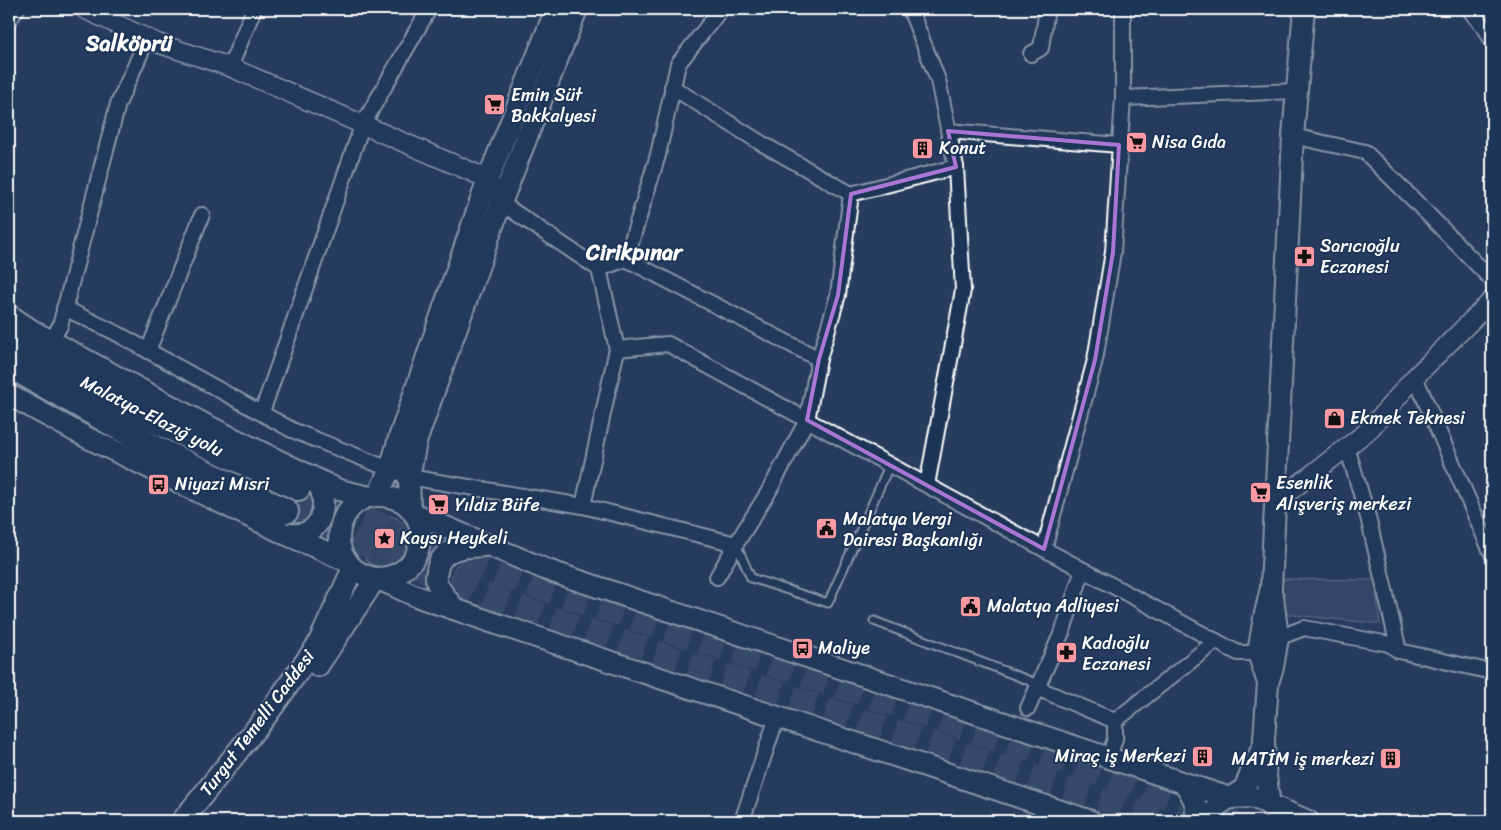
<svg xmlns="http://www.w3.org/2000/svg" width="1501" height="830" viewBox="0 0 1501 830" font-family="Sriracha,sans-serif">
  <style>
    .green { fill: #425672; stroke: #a0aab8 }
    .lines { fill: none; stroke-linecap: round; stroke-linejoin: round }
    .trunk-tunnel { stroke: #475a76; stroke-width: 24; stroke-dasharray: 24 12; stroke-linecap: butt }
    .service-casing { stroke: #fff; stroke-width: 11 }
    .minor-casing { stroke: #fff; stroke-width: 18 }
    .tertiary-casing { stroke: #fff; stroke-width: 21 }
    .secondary-casing { stroke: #fff; stroke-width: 24 }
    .trunk-casing { stroke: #fff; stroke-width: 28 }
    .service { stroke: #1d3557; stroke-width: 7 }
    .minor { stroke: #1d3557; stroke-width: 14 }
    .tertiary { stroke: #1d3557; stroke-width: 18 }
    .secondary { stroke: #1d3557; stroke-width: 20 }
    .trunk { stroke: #1d3557; stroke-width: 24 }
    .marked { fill: none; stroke: #a976d5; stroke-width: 4; stroke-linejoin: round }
    .labels { text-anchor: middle; stroke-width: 4; stroke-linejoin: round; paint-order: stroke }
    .poi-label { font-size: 18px; fill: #fff; stroke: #1d3557; text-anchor: start }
    .street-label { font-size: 18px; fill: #fff; stroke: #1d3557 }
    .district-label { font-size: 22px; font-weight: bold; fill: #fff; stroke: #1d3557 }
  </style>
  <rect width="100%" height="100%" fill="#263d5e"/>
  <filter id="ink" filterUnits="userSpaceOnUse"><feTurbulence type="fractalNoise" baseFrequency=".02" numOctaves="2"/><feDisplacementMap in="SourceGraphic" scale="10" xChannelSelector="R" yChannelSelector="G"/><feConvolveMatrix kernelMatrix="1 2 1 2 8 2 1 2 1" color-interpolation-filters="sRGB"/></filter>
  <g filter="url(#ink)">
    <g class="green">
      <path d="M313 489 318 515 303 524 298 523Z"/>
      <circle cx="384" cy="541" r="26"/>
      <path d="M465 560 476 561 464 595C447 587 448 567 465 560Z"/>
      <path d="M1280 579 1375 580 1380 624 1276 613Z"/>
    </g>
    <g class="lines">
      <g class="trunk-tunnel">
        <path d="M298 488 477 567 928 716 1238 821"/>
        <path d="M286 511 471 590 551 618 1073 790 1162 821"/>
      </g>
      <defs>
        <g id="service">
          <path d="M736 544 751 578 828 603 890 464"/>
          <path d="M874 621 1038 684"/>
        </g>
        <g id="minor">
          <path d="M721 9 678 64 658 155 626 259 819 359 807 420 1044 549"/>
          <path d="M910 9 938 80 956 167 963 290 927 485"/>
          <path d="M1123 9V98L1113 252 1095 360 1044 549 1238 653H1258L1278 638 1304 628 1389 644 1399 651 1492 672"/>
          <path d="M1469 9 1487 31 1492 41"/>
          <path d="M9 20 17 9"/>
          <path d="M1031 54 1041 48 1047 9"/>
          <path d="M230 67 254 9"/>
          <path d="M672 87 761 143 851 194"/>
          <path d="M1123 98 1296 91"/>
          <path d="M948 131 1119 145"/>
          <path d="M1293 136 1365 152 1417 203 1492 280"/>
          <path d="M501 203 599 269 617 349 583 506"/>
          <path d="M599 269 626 259"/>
          <path d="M64 308 116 333 292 430 409 477 583 506 736 544 769 491 807 420 668 344 617 349"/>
          <path d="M51 341 60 326 118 104 147 39"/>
          <path d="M148 351 202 215"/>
          <path d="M819 359 838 295 851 194 956 167"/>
          <path d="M1415 377 1492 554"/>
          <path d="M262 412 362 126 429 9"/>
          <path d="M1347 447 1368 517 1399 651"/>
          <path d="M717 577 736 544"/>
          <path d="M1037 688 1115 721"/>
          <path d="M1028 708 1063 630 1083 570"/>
          <path d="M1109 757 1115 739V721L1216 641"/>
          <path d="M742 821 777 717"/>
        </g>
        <g id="tertiary">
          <path d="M84 9 157 43 230 67 488 179 501 203"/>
          <path d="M1276 502 1369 430 1415 377 1492 300"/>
        </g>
        <g id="secondary">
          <path d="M9 315 33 331 208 426 339 490 370 497"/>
          <path d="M9 395 86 437 285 534 347 561"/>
          <path d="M378 495 390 469 399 438 488 179 556 9"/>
          <path d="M410 509 409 477 416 442 501 203 577 9"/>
          <path d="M413 513 547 570 1184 783 1230 798 1252 797 1308 821"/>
          <path d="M285 534C291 534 299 535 305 533 322 527 326 506 321 490 319 485 312 480 308 475"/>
          <path d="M376 578C430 578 436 505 388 497 335 487 319 564 371 577 386 581 401 590 416 596 440 605 464 612 488 621L1091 821"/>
          <path d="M1273 597 1278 638 1273 667 1268 683 1264 739 1265 769 1270 806 1276 814"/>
          <path d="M455 609C449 601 441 593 437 583 435 579 436 575 437 571 440 547 465 547 484 546"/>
          <path d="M318 666 376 578"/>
          <path d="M1268 683 1258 653 1264 618 1271 588 1293 136 1304 9"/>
          <path d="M1184 783C1192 795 1200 806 1194 821"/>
          <path d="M182 821 267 715 318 644 353 568"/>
          <path d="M1206 821 1211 813 1220 804 1244 789 1262 748"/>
        </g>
        <g id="trunk">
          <path d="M9 339 158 422 298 488"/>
          <path d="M9 365 155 448 286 511"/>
        </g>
      </defs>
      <use href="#service" class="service-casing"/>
      <use href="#minor" class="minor-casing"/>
      <use href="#tertiary" class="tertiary-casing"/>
      <use href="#secondary" class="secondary-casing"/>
      <use href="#trunk" class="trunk-casing"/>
      <use href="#service" class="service"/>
      <use href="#minor" class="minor"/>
      <use href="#tertiary" class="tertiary"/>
      <use href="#secondary" class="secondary"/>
      <use href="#trunk" class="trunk"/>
    </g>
  </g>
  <path d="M0 0H1501V830H0ZM948 131 1119 145 1113 252 1095 360 1044 549 807 420 819 359 838 295 851 194 956 167Z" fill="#263d5e" fill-opacity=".55" fill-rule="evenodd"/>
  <path class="marked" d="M948 131 1119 145 1113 252 1095 360 1044 549 807 420 819 359 838 295 851 194 956 167Z"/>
  <defs>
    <symbol id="supermarket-square" viewBox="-11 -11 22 22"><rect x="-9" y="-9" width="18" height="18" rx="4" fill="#ff9aa2" stroke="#1d3557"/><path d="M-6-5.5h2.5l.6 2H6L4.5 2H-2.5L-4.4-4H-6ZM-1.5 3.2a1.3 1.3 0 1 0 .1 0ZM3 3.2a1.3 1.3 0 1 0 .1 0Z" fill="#111"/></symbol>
    <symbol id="building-square" viewBox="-11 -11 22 22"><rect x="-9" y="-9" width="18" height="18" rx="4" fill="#ff9aa2" stroke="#1d3557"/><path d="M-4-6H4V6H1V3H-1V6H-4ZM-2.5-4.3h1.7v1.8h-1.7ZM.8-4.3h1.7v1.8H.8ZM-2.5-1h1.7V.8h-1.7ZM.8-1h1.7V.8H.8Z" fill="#111"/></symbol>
    <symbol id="pharmacy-square" viewBox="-11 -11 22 22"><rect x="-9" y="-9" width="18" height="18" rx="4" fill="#ff9aa2" stroke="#1d3557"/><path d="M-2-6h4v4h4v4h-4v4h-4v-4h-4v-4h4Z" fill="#111"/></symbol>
    <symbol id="shop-square" viewBox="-11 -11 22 22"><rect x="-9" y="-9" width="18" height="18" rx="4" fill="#ff9aa2" stroke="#1d3557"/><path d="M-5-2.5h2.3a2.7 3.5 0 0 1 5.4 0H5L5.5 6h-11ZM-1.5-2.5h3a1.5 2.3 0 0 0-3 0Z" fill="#111"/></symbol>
    <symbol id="bus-square" viewBox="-11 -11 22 22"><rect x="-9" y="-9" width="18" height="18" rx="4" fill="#ff9aa2" stroke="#1d3557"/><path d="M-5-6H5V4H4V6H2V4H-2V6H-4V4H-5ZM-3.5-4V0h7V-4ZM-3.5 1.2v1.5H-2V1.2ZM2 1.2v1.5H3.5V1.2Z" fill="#111"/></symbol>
    <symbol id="civic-square" viewBox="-11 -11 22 22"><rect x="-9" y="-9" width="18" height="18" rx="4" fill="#ff9aa2" stroke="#1d3557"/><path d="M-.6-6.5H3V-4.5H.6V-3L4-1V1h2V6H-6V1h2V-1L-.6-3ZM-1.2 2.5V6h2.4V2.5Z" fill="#111"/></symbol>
    <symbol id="sight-square" viewBox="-11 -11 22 22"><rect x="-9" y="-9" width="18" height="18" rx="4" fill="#ff9aa2" stroke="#1d3557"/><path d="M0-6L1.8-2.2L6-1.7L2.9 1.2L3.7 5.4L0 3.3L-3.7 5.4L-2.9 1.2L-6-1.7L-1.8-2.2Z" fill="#111"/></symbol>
  </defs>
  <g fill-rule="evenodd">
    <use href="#supermarket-square" x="482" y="92" width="25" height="25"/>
    <use href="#supermarket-square" x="1124" y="130" width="25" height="25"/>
    <use href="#building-square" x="910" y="136" width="25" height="25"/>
    <use href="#pharmacy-square" x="1292" y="244" width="25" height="25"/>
    <use href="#shop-square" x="1322" y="406" width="25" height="25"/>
    <use href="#bus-square" x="146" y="472" width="25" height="25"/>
    <use href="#supermarket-square" x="1248" y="480" width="25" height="25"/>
    <use href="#supermarket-square" x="426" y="492" width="25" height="25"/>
    <use href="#civic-square" x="814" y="516" width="25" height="25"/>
    <use href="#sight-square" x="372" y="526" width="25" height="25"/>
    <use href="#civic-square" x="958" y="594" width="25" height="25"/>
    <use href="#bus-square" x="790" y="636" width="25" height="25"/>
    <use href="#pharmacy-square" x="1054" y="640" width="25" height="25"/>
    <use href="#building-square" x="1190" y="744" width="25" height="25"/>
    <use href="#building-square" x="1378" y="746" width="25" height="25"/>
  </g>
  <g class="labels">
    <g class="poi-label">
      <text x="511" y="101">Emin Süt<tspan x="511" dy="21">Bakkalyesi</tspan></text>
      <text x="1152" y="148">Nisa Gıda</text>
      <text x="939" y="154">Konut</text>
      <text x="1320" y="252">Sarıcıoğlu<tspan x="1320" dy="21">Eczanesi</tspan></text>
      <text x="1350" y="424">Ekmek Teknesi</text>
      <text x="1276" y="489">Esenlik<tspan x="1276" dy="21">Alışveriş merkezi</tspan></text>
      <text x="175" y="490">Niyazi Mısri</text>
      <text x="455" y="511">Yıldız Büfe</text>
      <text x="843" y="525">Malatya Vergi<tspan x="843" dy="21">Dairesi Başkanlığı</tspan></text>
      <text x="400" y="544">Kaysı Heykeli</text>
      <text x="987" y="612">Malatya Adliyesi</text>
      <text x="1082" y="649">Kadıoğlu<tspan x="1082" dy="21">Eczanesi</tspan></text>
      <text x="818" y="654">Maliye</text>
      <text x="1186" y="762" text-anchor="end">Miraç iş Merkezi</text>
      <text x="1374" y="765" text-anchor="end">MATİM iş merkezi</text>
    </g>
    <g class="street-label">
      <text transform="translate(152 416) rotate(27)" y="6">Malatya-Elazığ yolu</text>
      <text transform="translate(257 723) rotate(-53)" y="6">Turgut Temelli Caddesi</text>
    </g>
    <g class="district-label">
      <text x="129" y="51">Salköprü</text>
      <text x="634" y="260">Cirikpınar</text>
    </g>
  </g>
  <rect width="1501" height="830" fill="none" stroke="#1d3557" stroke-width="30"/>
  <rect x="15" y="15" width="1471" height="800" fill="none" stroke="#fff" stroke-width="2" filter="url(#ink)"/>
</svg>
